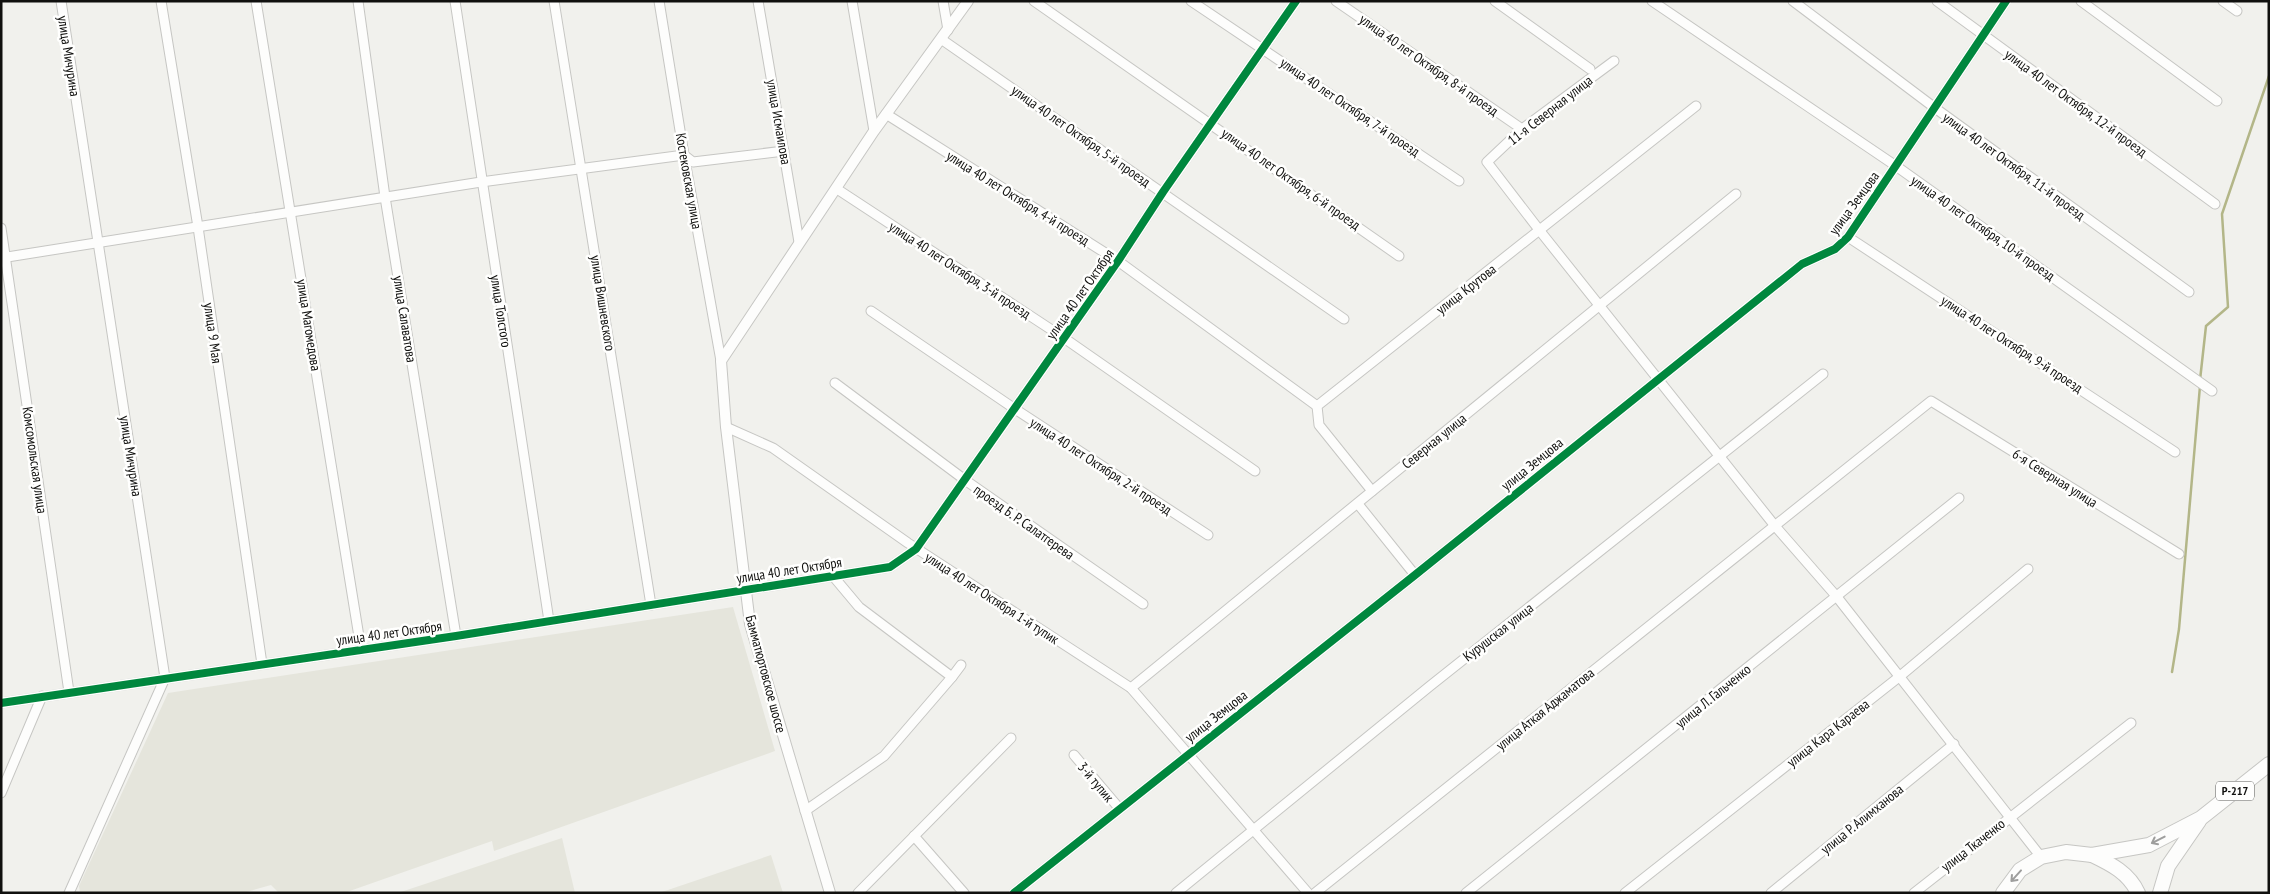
<svg xmlns="http://www.w3.org/2000/svg" width="2270" height="894" viewBox="0 0 2270 894" font-family="'PT Sans Narrow',sans-serif">
  <style>
    .built { fill: #e5e5dc }
    .lines { fill: none; stroke-linecap: round; stroke-linejoin: round }
    .stream { stroke: #b3b688; stroke-width: 2.5 }
    .minor-casing { stroke: #c6c6c3; stroke-width: 11 }
    .tertiary-casing { stroke: #c6c6c3; stroke-width: 12 }
    .trunk-casing { stroke: #c6c6c3; stroke-width: 16 }
    .minor { stroke: #fdfdfc; stroke-width: 9 }
    .tertiary { stroke: #fdfdfc; stroke-width: 10 }
    .trunk { stroke: #fdfdfc; stroke-width: 14 }
    .cycleway-casing { stroke: #fffffe; stroke-width: 11 }
    .cycleway { stroke: #00873e; stroke-width: 8 }
    .oneway { stroke: #9e9e9d }
    .labels { text-anchor: middle; stroke-width: 5; stroke-linejoin: round; paint-order: stroke }
    .shield { fill: #fffffe; stroke: #585856; stroke-width: 1 }
    .shield-label { font-size: 12px; font-weight: bold; fill: #10100e }
    .street-label { font-size: 14px; fill: #10100e; stroke: #fffffe }
  </style>
  <rect width="100%" height="100%" fill="#f1f1ed"/>
  <g class="built">
    <path d="M733 607 775 751 494 851 492 841 344 893H279L271 885 243 893H80L79 886 168 693Z"/>
    <path d="M562 838 575 893H398Z"/>
    <path d="M771 855 783 893H659Z"/>
  </g>
  <g class="lines">
    <g class="stream">
      <path d="M2200 380 2206 326 2228 307 2222 214 2269 76"/>
      <path d="M2172 672 2179 629 2200 386"/>
    </g>
    <defs>
      <g id="minor">
        <path d="M61 1 165 678 69 893"/>
        <path d="M161 1 198 227 262 664"/>
        <path d="M256 1 361 649"/>
        <path d="M358 1 385 197 456 636"/>
        <path d="M455 1 549 621"/>
        <path d="M554 1 651 605"/>
        <path d="M659 1 684 155 721 361"/>
        <path d="M758 1 799 242"/>
        <path d="M852 1 874 131"/>
        <path d="M943 1 948 30"/>
        <path d="M1034 1 1399 256"/>
        <path d="M1191 1 1459 181"/>
        <path d="M1336 1 1522 129"/>
        <path d="M1495 1 1590 69"/>
        <path d="M1652 1 1896 166 2212 391"/>
        <path d="M1793 1 1935 108 2189 292"/>
        <path d="M1937 1 2215 204"/>
        <path d="M2081 1 2217 101"/>
        <path d="M2223 1 2237 11"/>
        <path d="M941 39 1344 319"/>
        <path d="M1614 61 1522 129 1487 162 1540 231 1775 526 1837 597 2041 857"/>
        <path d="M886 114 1118 261 1317 406"/>
        <path d="M837 189 1064 338 1255 471"/>
        <path d="M1 228 69 692"/>
        <path d="M1848 237 2175 452"/>
        <path d="M1 258 481 182 684 155 693 162 784 151"/>
        <path d="M871 311 1015 409 1208 535"/>
        <path d="M835 383 965 480 1143 604"/>
        <path d="M726 427 773 448 908 543 1131 688 1308 893"/>
        <path d="M1372 491 1319 425 1317 406 1696 106"/>
        <path d="M1358 504 1415 575"/>
        <path d="M833 576 859 607 952 677 961 665"/>
        <path d="M1131 688 1736 194"/>
        <path d="M1 703 456 636 890 567 916 549 1118 261 1163 192 1296 1"/>
        <path d="M1074 755 1119 808"/>
        <path d="M1 793 42 696"/>
        <path d="M805 811 884 756 952 677"/>
        <path d="M914 836 964 893"/>
        <path d="M858 893 1011 738"/>
        <path d="M1014 893 1415 575 1802 264 1835 249 1848 237 2006 1"/>
        <path d="M1176 893 1430 686 1823 374"/>
        <path d="M1315 893 1931 401 2179 554"/>
        <path d="M1466 893 1959 498"/>
        <path d="M1625 893 1899 677 2028 569"/>
        <path d="M1771 893 1954 744"/>
        <path d="M1914 893 2131 723"/>
      </g>
      <path id="tertiary" d="M830 893 750 624 726 427 721 361 874 131 968 1"/>
      <g id="trunk">
        <path d="M2092 855C2111 864 2129 873 2138 893"/>
        <path d="M2003 893 2020 870 2041 857 2066 852 2092 855 2149 845 2201 818 2269 764"/>
        <path d="M2160 893 2168 866 2199 821"/>
      </g>
    </defs>
    <use href="#minor" class="minor-casing"/>
    <use href="#tertiary" class="tertiary-casing"/>
    <use href="#trunk" class="trunk-casing"/>
    <use href="#minor" class="minor"/>
    <use href="#tertiary" class="tertiary"/>
    <use href="#trunk" class="trunk"/>
    <defs>
      <g id="cycleway">
        <path d="M1 703 456 636 890 567 916 549 1118 261 1163 192 1296 1"/>
        <path d="M1014 893 1415 575 1802 264 1835 249 1848 237 2006 1"/>
      </g>
    </defs>
    <use href="#cycleway" class="cycleway-casing"/>
    <use href="#cycleway" class="cycleway"/>
  </g>
  <defs><path id="oneway-shaft" d="M-6 0H5M1.5-3L5.5 0L1.5 3" fill="none" stroke-width="1.6" stroke-linecap="round" stroke-linejoin="round" transform="scale(1.25)"/></defs>
  <g class="oneway">
    <use href="#oneway-shaft" transform="translate(2158 840) rotate(153)"/>
    <use href="#oneway-shaft" transform="translate(2016 876) rotate(132)"/>
  </g>
  <g class="labels">
    <rect class="shield" x="2216" y="781.5" width="38" height="19" rx="4"/>
    <g class="shield-label">
      <text x="2235" y="795">Р-217</text>
    </g>
    <g class="street-label">
      <text transform="translate(69 56) rotate(81)" y="5">улица Мичурина</text>
      <text transform="translate(1429 65) rotate(35)" y="5">улица 40 лет Октября, 8-й проезд</text>
      <text transform="translate(2076 103) rotate(36)" y="5">улица 40 лет Октября, 12-й проезд</text>
      <text transform="translate(1350 107) rotate(34)" y="5">улица 40 лет Октября, 7-й проезд</text>
      <text transform="translate(1550 110) rotate(-38)" y="5">11-я Северная улица</text>
      <text transform="translate(779 122) rotate(80)" y="5">улица Исмаилова</text>
      <text transform="translate(1081 136) rotate(35)" y="5">улица 40 лет Октября, 5-й проезд</text>
      <text transform="translate(2014 166) rotate(36)" y="5">улица 40 лет Октября, 11-й проезд</text>
      <text transform="translate(1291 179) rotate(35)" y="5">улица 40 лет Октября, 6-й проезд</text>
      <text transform="translate(689 181) rotate(80)" y="5">Костековская улица</text>
      <text transform="translate(1018 198) rotate(32)" y="5">улица 40 лет Октября, 4-й проезд</text>
      <text transform="translate(1854 203) rotate(-54)" y="5">улица Земцова</text>
      <text transform="translate(1983 228) rotate(35)" y="5">улица 40 лет Октября, 10-й проезд</text>
      <text transform="translate(960 270) rotate(33)" y="5">улица 40 лет Октября, 3-й проезд</text>
      <text transform="translate(1466 289) rotate(-38)" y="5">улица Крутова</text>
      <text transform="translate(1080 294) rotate(-55)" y="5">улица 40 лет Октября</text>
      <text transform="translate(603 303) rotate(81)" y="5">улица Вишневского</text>
      <text transform="translate(501 311) rotate(81)" y="5">улица Толстого</text>
      <text transform="translate(405 319) rotate(81)" y="5">улица Салаватова</text>
      <text transform="translate(309 325) rotate(81)" y="5">улица Магомедова</text>
      <text transform="translate(213 333) rotate(82)" y="5">улица 9 Мая</text>
      <text transform="translate(2012 344) rotate(33)" y="5">улица 40 лет Октября, 9-й проезд</text>
      <text transform="translate(1434 441) rotate(-39)" y="5">Северная улица</text>
      <text transform="translate(131 456) rotate(81)" y="5">улица Мичурина</text>
      <text transform="translate(35 460) rotate(82)" y="5">Комсомольская улица</text>
      <text transform="translate(1532 464) rotate(-39)" y="5">улица Земцова</text>
      <text transform="translate(1101 466) rotate(33)" y="5">улица 40 лет Октября, 2-й проезд</text>
      <text transform="translate(2055 478) rotate(32)" y="5">6-я Северная улица</text>
      <text transform="translate(1024 522) rotate(35)" y="5">проезд Б. Р. Салатгерева</text>
      <text transform="translate(789 570) rotate(-9)" y="5">улица 40 лет Октября</text>
      <text transform="translate(992 598) rotate(33)" y="5">улица 40 лет Октября 1-й тупик</text>
      <text transform="translate(1498 632) rotate(-38)" y="5">Курушская улица</text>
      <text transform="translate(389 633) rotate(-8)" y="5">улица 40 лет Октября</text>
      <text transform="translate(766 674) rotate(75)" y="5">Бамматюртовское шоссе</text>
      <text transform="translate(1713 696) rotate(-39)" y="5">улица Л. Гальченко</text>
      <text transform="translate(1545 709) rotate(-39)" y="5">улица Аткая Аджаматова</text>
      <text transform="translate(1216 716) rotate(-38)" y="5">улица Земцова</text>
      <text transform="translate(1828 733) rotate(-38)" y="5">улица Кара Караева</text>
      <text transform="translate(1096 782) rotate(50)" y="5">3-й тупик</text>
      <text transform="translate(1862 819) rotate(-39)" y="5">улица Р. Алимханова</text>
      <text transform="translate(1973 845) rotate(-38)" y="5">улица Ткаченко</text>
    </g>
  </g>
  <rect width="2270" height="894" fill="none" stroke="#10100e" stroke-width="5"/>
</svg>
